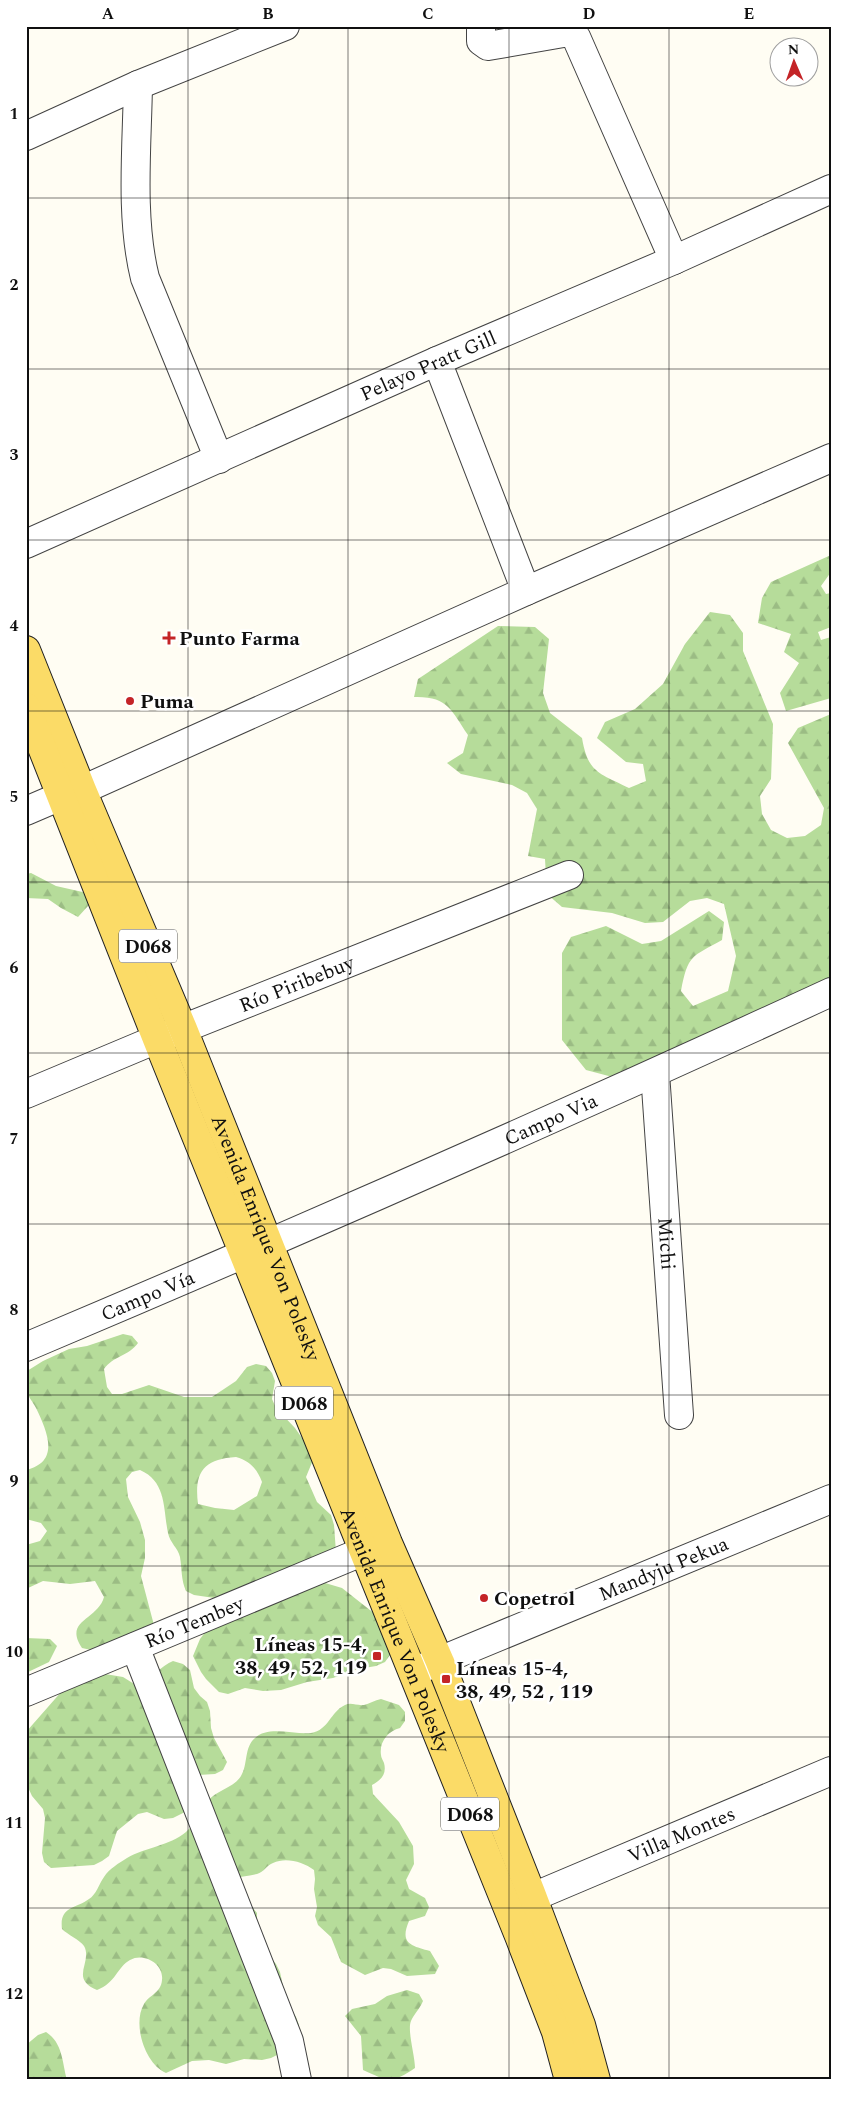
<svg xmlns="http://www.w3.org/2000/svg" width="857" height="2106" viewBox="0 0 857 2106" font-family="Spectral,serif">
  <style>
    .forest { fill: url(#forest-firs); fill-rule: evenodd }
    .lines { fill: none; stroke-linecap: round; stroke-linejoin: round }
    .minor-casing { stroke: #434343; stroke-width: 30 }
    .major-casing { stroke: #212121; stroke-width: 30 }
    .minor { stroke: #fff; stroke-width: 28 }
    .major { stroke: #fbdb67; stroke-width: 28 }
    .grid { fill: none; stroke: #101010; stroke-width: 1; stroke-opacity: 0.55 }
    .poi-dot { fill: #c42427; stroke: #fff; stroke-width: 2 }
    .labels { text-anchor: middle; stroke-width: 5; stroke-linejoin: round; paint-order: stroke }
    .shield { fill: #fff; stroke: #585858; stroke-width: 1 }
    .shield-label { font-size: 19px; font-weight: bold; fill: #101010 }
    .street-label { font-size: 20px; fill: #101010; stroke: #fff }
    .poi-label { font-size: 20px; font-weight: bold; fill: #101010; stroke: #fff; text-anchor: start }
    .neatline { fill: none; stroke: #101010; stroke-width: 2 }
    .grid-label { font-size: 16px; text-anchor: middle; font-weight: bold; fill: #101010 }
  </style>
  <defs>
    <pattern id="forest-firs" width="22" height="20" patternUnits="userSpaceOnUse" patternTransform="scale(1.25)"><rect width="22" height="20" fill="#b6dc9a"/><path d="M5 1l3.5 6h-7zM16 11l3.5 6h-7z" fill="#9bbc84"/></pattern>
  </defs>
  <rect width="100%" height="100%" fill="#fffdf3"/>
  <g class="forest">
    <path d="M831 555V572L821 586 826 594 831 593V627L818 632 821 640 831 637V698L786 711 780 693 799 663 784 652 791 634 758 623 762 598 771 582Z"/>
    <path d="M710 612 730 615 743 633V651L773 724 771 779 760 796 762 814 771 830 787 838 805 836 821 825 824 808 788 743 798 728 831 714V986L620 1079 586 1070 562 1040V953L571 937 606 926 642 944 661 941 709 911 724 922 722 940C692 957 688 954 681 991L693 1006 728 991 736 956 724 904 707 898 690 901 663 922 645 923 612 913 562 907 547 894 545 859 528 856 537 809 527 793 512 785 461 774 447 763 463 753 468 735C451 710 448 696 414 697L418 679 498 626 535 627 549 639 543 693 550 713 582 738C588 773 599 773 629 788L646 781 643 764 626 762 597 738 605 722 635 709 663 684 685 644Z"/>
    <path d="M31 873 56 886 87 893 88 906 78 917 61 908 48 899 26 898V874Z"/>
    <path d="M123 1334 132 1336 138 1343C129 1356 113 1356 104 1369L107 1387 112 1394H122L149 1385 184 1397H212L236 1381 247 1367 256 1364 266 1366 272 1373 275 1381 272 1399 276 1408 295 1428 311 1451 313 1460 306 1477 317 1502 331 1515 334 1525 336 1552 221 1599 194 1595 186 1591C181 1580 182 1569 180 1557 178 1548 170 1543 168 1533 163 1509 167 1482 140 1470L132 1472 126 1479 128 1497 140 1522 145 1540V1558L141 1576 155 1629 100 1652 82 1648C63 1620 98 1620 104 1597L95 1581 70 1584 43 1581 26 1589V1545L40 1541 47 1531 41 1523 26 1519V1470C61 1462 47 1431 36 1408 33 1402 28 1397 27 1391 25 1385 27 1378 27 1371L43 1361 69 1349 87 1346ZM236 1457C250 1461 257 1469 262 1482L257 1496 234 1510 215 1508 198 1504C194 1473 203 1459 236 1457Z"/>
    <path d="M315 1580 342 1588 375 1614 392 1646 390 1655 385 1662 376 1666 358 1669 333 1678 307 1682 281 1690 263 1691 245 1688 228 1694 219 1692 206 1679 201 1672 193 1656 200 1639 206 1631Z"/>
    <path d="M26 1638 50 1639 57 1646 49 1662 26 1673Z"/>
    <path d="M173 1661 183 1664 190 1670 194 1688 200 1696 207 1702 210 1711 211 1728 214 1738 227 1762 223 1770 215 1774 198 1775 189 1810 173 1818 164 1819 147 1812 138 1814 117 1831 109 1856 102 1861 94 1865 51 1868 44 1862 42 1853 45 1818 43 1809 32 1796 26 1783V1732L62 1691 105 1674 123 1677 139 1687C150 1679 162 1665 173 1661Z"/>
    <path d="M381 1699 399 1705 405 1712V1721L400 1728C388 1731 379 1742 381 1755 381 1758 383 1760 384 1763 387 1774 381 1780 372 1785L373 1794 399 1822 413 1846 414 1864 406 1880 409 1889 425 1898 429 1907 425 1916 409 1921C399 1944 412 1946 430 1951L439 1966 435 1974 407 1976 391 1969 383 1968 365 1975 341 1962 331 1937 318 1925 315 1916 317 1907 314 1889 315 1879 314 1870C303 1862 286 1857 273 1863 267 1865 264 1872 257 1874 249 1876 239 1877 230 1879L257 1913V1922L264 1949 276 1964 280 1972 286 2001 296 2017 299 2025 298 2034 279 2054 271 2058 262 2060 244 2059 226 2064 209 2060 192 2061 166 2073C145 2064 132 2024 144 2004 149 1995 161 1993 162 1980 164 1964 144 1952 130 1960 117 1967 116 1983 97 1990 69 1979 93 1962 84 1946 80 1940 68 1935 62 1929 59 1906 76 1909 89 1899 96 1895 99 1884 104 1877 109 1869 119 1863 127 1858 146 1847 169 1846 186 1832 195 1824 200 1810 208 1801 216 1790 234 1788 241 1776 248 1765 244 1747 255 1738 268 1725 295 1735 311 1733 329 1730 330 1712 345 1705 351 1702 357 1706 364 1705 369 1704 375 1700 381 1699Z"/>
    <path d="M407 1990 419 1994 423 2001C419 2010 414 2014 411 2021 407 2030 415 2056 415 2068 392 2084 387 2081 363 2070L361 2036 345 2016 352 2009 375 2004 387 1996Z"/>
    <path d="M46 2032C63 2043 62 2062 67 2080H26V2045L38 2035Z"/>
  </g>
  <g class="lines">
    <defs>
      <g id="minor">
        <path d="M481 26V41L488 46 569 32 576 37 674 260"/>
        <path d="M138 85C137 147 130 218 145 278L219 459"/>
        <path d="M26 136 138 85 285 26"/>
        <path d="M437 361 526 591"/>
        <path id="s1" d="M26 544 437 361 674 260 831 189"/>
        <path d="M26 811 61 796 82 790 526 591 831 458"/>
        <path id="s2" d="M655 1073 679 1415"/>
        <path id="s3" d="M26 1094 157 1039 569 875"/>
        <path id="s4" d="M26 1347C296 1233 564 1115 831 992"/>
        <path d="M135 1647 289 2041 297 2080"/>
        <path id="s5" d="M413 1672 831 1499"/>
        <path id="s6" d="M26 1692 364 1551"/>
        <path id="s7" d="M533 1897 831 1771"/>
      </g>
      <g id="major">
        <path id="s8" d="M26 650 82 790 183 1029 388 1543 440 1662 531 1893 581 2025 596 2080"/>
        <path id="s9" d="M26 707 157 1039 519 1936 556 2032 569 2080"/>
      </g>
    </defs>
    <use href="#minor" class="minor-casing"/>
    <use href="#major" class="major-casing"/>
    <use href="#minor" class="minor"/>
    <use href="#major" class="major"/>
  </g>
  <path class="grid" d="M188 26V2080M348 26V2080M509 26V2080M669 26V2080M26 198H831M26 369H831M26 540H831M26 711H831M26 882H831M26 1053H831M26 1224H831M26 1395H831M26 1566H831M26 1737H831M26 1908H831"/>
  <g class="poi-dot">
    <path d="M166.5 630.5h5v5h5v5h-5v5h-5v-5h-5v-5h5z"/>
    <circle cx="130" cy="701" r="5"/>
    <circle cx="484" cy="1598" r="5"/>
    <rect x="372" y="1651" width="10" height="10" rx="2.5"/>
    <rect x="441" y="1674" width="10" height="10" rx="2.5"/>
  </g>
  <g class="labels">
    <g class="shield">
      <rect x="119" y="929.5" width="58" height="33" rx="4"/>
      <rect x="275" y="1386.5" width="58" height="33" rx="4"/>
      <rect x="441" y="1797.5" width="58" height="33" rx="4"/>
    </g>
    <g class="shield-label">
      <text x="148" y="953">D068</text>
      <text x="304" y="1410">D068</text>
      <text x="470" y="1821">D068</text>
    </g>
    <g class="street-label">
      <text dy="7" stroke="none"><textPath href="#s1" startOffset="440">Pelayo Pratt Gill</textPath></text>
      <text dy="7" stroke="none"><textPath href="#s3" startOffset="292">Río Piribebuy</textPath></text>
      <text dy="7" stroke="none"><textPath href="#s4" startOffset="572">Campo Via</textPath></text>
      <text dy="7" stroke="none"><textPath href="#s8" startOffset="635">Avenida Enrique Von Polesky</textPath></text>
      <text dy="7" stroke="none"><textPath href="#s2" startOffset="171">Michi</textPath></text>
      <text dy="7" stroke="none"><textPath href="#s4" startOffset="132">Campo Vía</textPath></text>
      <text dy="7" stroke="none"><textPath href="#s5" startOffset="271">Mandyju Pekua</textPath></text>
      <text dy="7" stroke="none"><textPath href="#s6" startOffset="182">Río Tembey</textPath></text>
      <text dy="7" stroke="none"><textPath href="#s9" startOffset="994">Avenida Enrique Von Polesky</textPath></text>
      <text dy="7" stroke="none"><textPath href="#s7" startOffset="161">Villa Montes</textPath></text>
    </g>
    <g class="poi-label">
      <text x="179" y="645">Punto Farma</text>
      <text x="140" y="708">Puma</text>
      <text x="494" y="1605">Copetrol</text>
      <text x="367" y="1651" text-anchor="end">Líneas 15-4,<tspan x="367" dy="23">38, 49, 52, 119</tspan></text>
      <text x="456" y="1675">Líneas 15-4,<tspan x="456" dy="23">38, 49, 52 , 119</tspan></text>
    </g>
  </g>
  <rect width="857" height="2106" fill="none" stroke="#ffffff" stroke-width="55"/>
  <g transform="translate(794 62) rotate(358)"><circle r="24" fill="#ffffff" stroke="#9f9f9f"/>
  <path d="M0-4L9 19L0 12L-9 19Z" fill="#c42427"/>
  <text y="-8" font-size="14" font-weight="bold" text-anchor="middle" fill="#101010">N</text>
  </g>
  <rect x="28" y="28" width="802" height="2050" class="neatline"/>
  <g class="grid-label">
    <text x="108" y="19">A</text>
    <text x="268" y="19">B</text>
    <text x="428" y="19">C</text>
    <text x="589" y="19">D</text>
    <text x="749" y="19">E</text>
    <text x="14" y="119">1</text>
    <text x="14" y="290">2</text>
    <text x="14" y="460">3</text>
    <text x="14" y="631">4</text>
    <text x="14" y="802">5</text>
    <text x="14" y="973">6</text>
    <text x="14" y="1144">7</text>
    <text x="14" y="1315">8</text>
    <text x="14" y="1486">9</text>
    <text x="14" y="1657">10</text>
    <text x="14" y="1828">11</text>
    <text x="14" y="1999">12</text>
  </g>
</svg>
